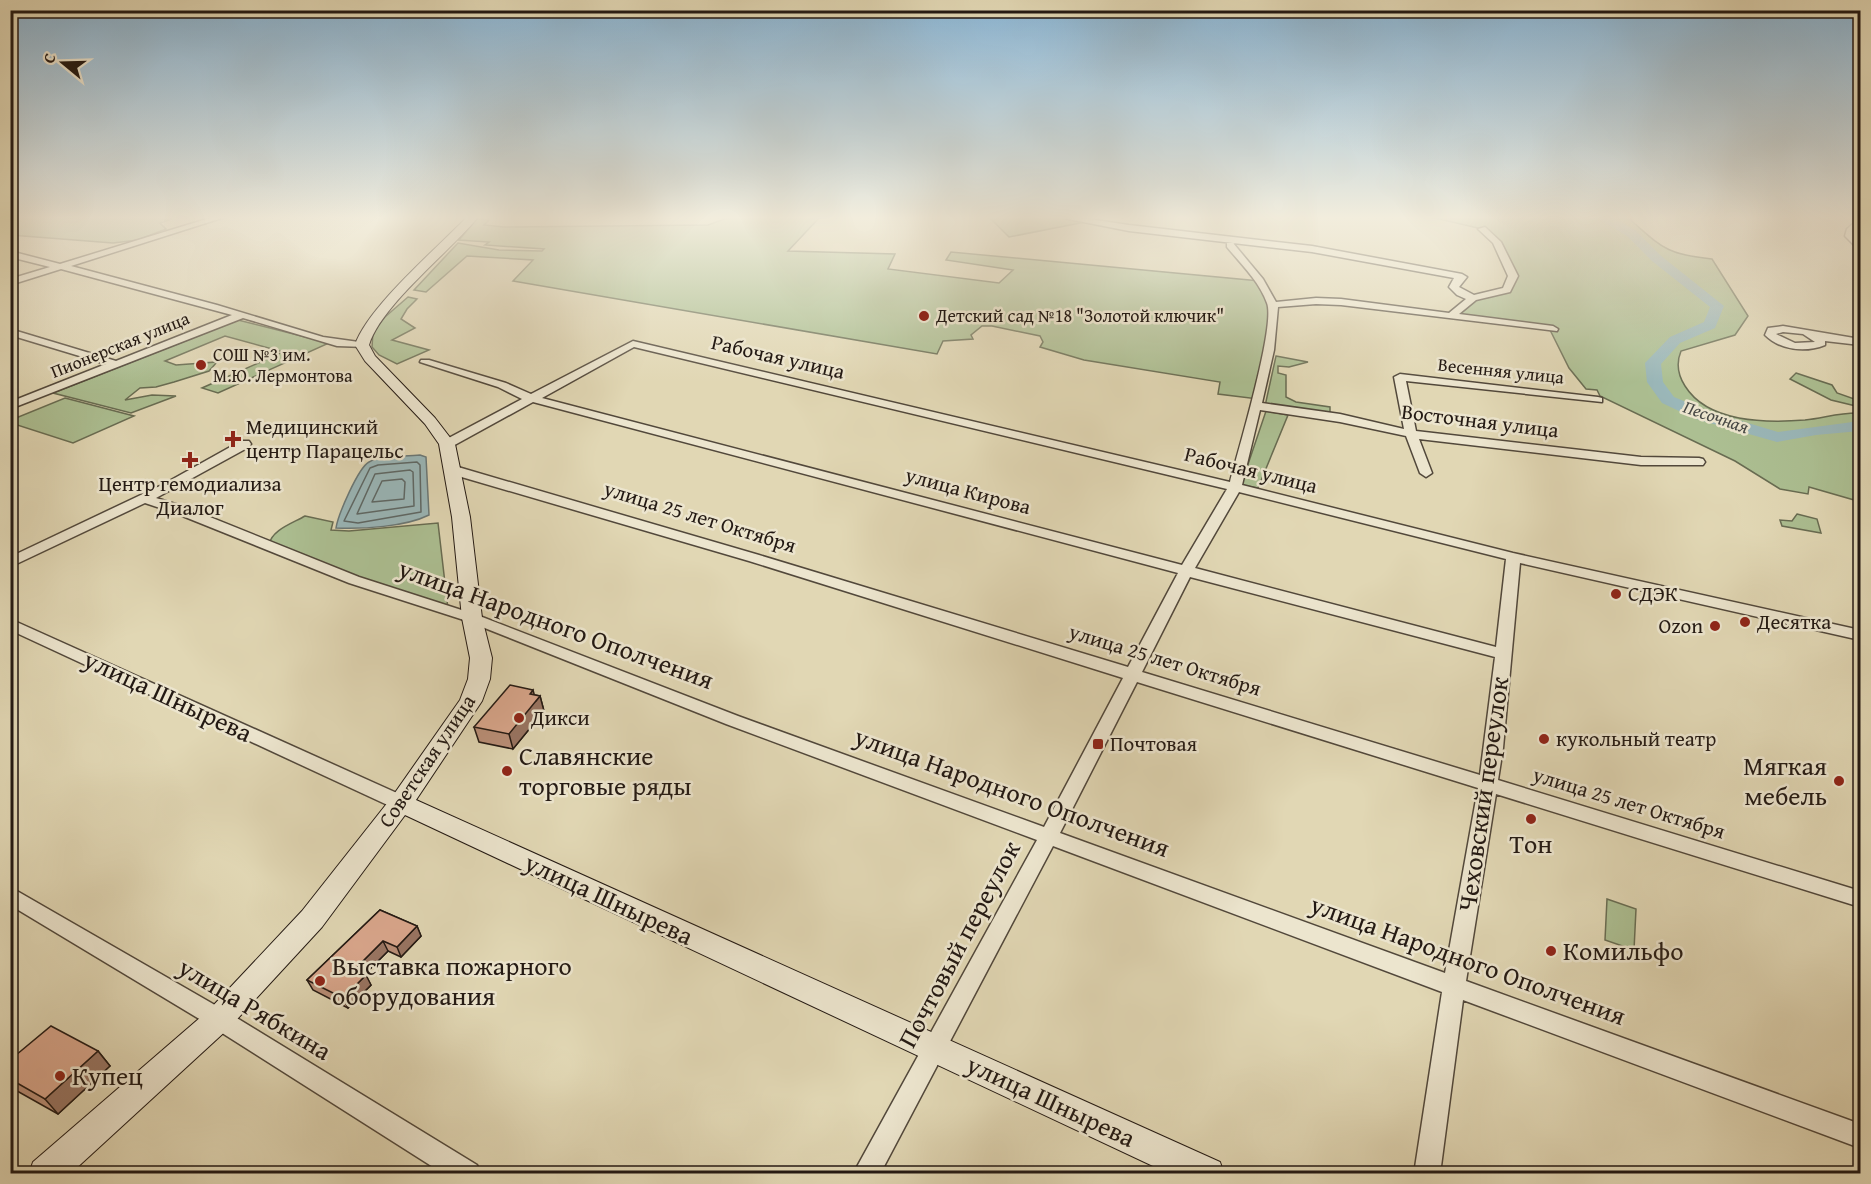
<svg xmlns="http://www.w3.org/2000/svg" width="1871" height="1184" viewBox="0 0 1871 1184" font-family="'Gentium Book Plus',serif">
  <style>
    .green { fill: #acbf92; stroke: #686c52; stroke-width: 1.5 }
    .water { fill: #9ab7b9; stroke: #6a7877; stroke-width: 1.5 }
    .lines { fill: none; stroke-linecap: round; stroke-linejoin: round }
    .shore { stroke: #5e6866; stroke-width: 1.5 }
    .river { fill: #9ab7b9; fill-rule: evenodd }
    .street-casing { stroke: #52483b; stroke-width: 3 }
    .secondary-casing { stroke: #231913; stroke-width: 2 }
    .street { fill: #ece5ce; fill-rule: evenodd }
    .secondary { fill: #ece5ce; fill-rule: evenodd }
    .wall { fill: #bb9079; stroke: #231913; stroke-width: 1.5 }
    .shaded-wall { fill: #997563; stroke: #231913; stroke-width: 1.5 }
    .building { fill: #daa78d; stroke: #231913; stroke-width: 1.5 }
    .poi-dot { fill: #8f2418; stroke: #ece5ce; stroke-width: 2 }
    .labels { text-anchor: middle; stroke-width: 5; stroke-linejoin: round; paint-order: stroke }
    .far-poi-label { font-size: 18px; fill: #231913; stroke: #ece5ce; text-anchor: start }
    .far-street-label { font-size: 18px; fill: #231913; stroke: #ece5ce }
    .far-water-label { font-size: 18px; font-style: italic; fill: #474845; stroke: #ece5ce }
    .street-label { font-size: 21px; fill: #231913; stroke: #ece5ce }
    .poi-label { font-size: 21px; fill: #231913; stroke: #ece5ce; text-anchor: start }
    .near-street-label { font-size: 26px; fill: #231913; stroke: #ece5ce }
    .near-poi-label { font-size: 26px; fill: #231913; stroke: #ece5ce; text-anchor: start }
  </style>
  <rect width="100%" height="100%" fill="#e1d7b4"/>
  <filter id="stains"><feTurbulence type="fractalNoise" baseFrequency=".00333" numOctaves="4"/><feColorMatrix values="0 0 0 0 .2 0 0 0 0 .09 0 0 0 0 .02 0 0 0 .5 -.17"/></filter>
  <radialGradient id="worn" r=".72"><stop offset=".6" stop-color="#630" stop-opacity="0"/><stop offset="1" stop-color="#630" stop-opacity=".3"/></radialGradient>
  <g class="green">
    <path d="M11 217H164L160 218 169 220 160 223 166 229 138 240 113 243 11 235Z"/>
    <path d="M730 217H820L788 251 895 254 888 269 999 283 1013 270 946 260 951 252 1260 281 1273 305 1258 399 1218 394 1220 382 1084 360 1040 347 1043 342 1040 336 992 326H982L971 335 973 339 943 341 937 354 513 281 533 260 467 256 426 292 414 290 458 243 499 250 542 251 544 249 485 245 489 242 459 240 477 219 489 220 484 225 504 227 708 225Z"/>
    <path d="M989 217H1070L1085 222 1009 237Z"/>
    <path d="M1431 217H1627C1662 247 1664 254 1712 259L1748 316 1735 335 1681 351C1676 363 1678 375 1685 386 1708 423 1766 423 1805 420 1824 418 1841 412 1860 413V505L1854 500 1809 487 1808 494 1780 489 1735 461 1600 396 1597 390 1586 389 1569 368 1550 330 1450 317 1473 298 1507 290 1513 276 1497 242 1482 229Z"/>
    <path d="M408 297 417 299 407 309 401 319 415 328 392 340 429 350 397 364 379 355 372 347 373 332 385 317Z"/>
    <path d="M238 320 329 343 218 393 202 388 283 352 225 336 165 361 176 365 217 362 209 371 174 382 156 387 140 388 125 400 152 395 176 396 131 413 53 393Z"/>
    <path d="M1276 356 1308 362 1289 367 1278 366V373L1286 375V397L1296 402 1330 407V414L1265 406Z"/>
    <path d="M1796 373 1832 385 1837 393 1860 401V407L1831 400 1790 379Z"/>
    <path d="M65 398 134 416 73 443 11 423V420Z"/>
    <path d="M1266 411 1288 415 1258 488 1241 485Z"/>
    <path d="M1797 514 1817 519 1821 533 1782 526 1780 520 1792 521Z"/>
    <path d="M305 516 333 522 331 530 349 531 438 523 448 609 269 545C271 530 293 523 305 516Z"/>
    <path d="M1607 899 1636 909 1634 950 1605 940Z"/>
  </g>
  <path class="water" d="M420 455 426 457 429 515C405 527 363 529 336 528 338 515 358 468 369 462 382 454 404 457 420 455Z"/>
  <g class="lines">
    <g class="shore">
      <path d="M417 462 420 465 421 512 358 523 344 521 370 468 378 465Z"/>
      <path d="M410 470 413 472 414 506 357 514 375 474Z"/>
      <path d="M402 479 405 482 404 499 372 502 382 481Z"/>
    </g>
    <path class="river" d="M1595 217H1609L1635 230 1660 255 1724 306 1715 328 1680 343 1661 364 1663 382 1674 397 1708 411 1778 432 1860 421V431L1816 435 1777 442 1696 419 1662 403 1647 382 1645 363 1670 337 1704 322 1710 307 1652 261 1627 236Z"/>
    <defs>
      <g id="street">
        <path d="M213 217H225L71 266 217 305 323 337 366 343V347L337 346 243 318 10 409V402L106 364 10 335V329L116 361 232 315 61 269 10 285V279L50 267 10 257V251L60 264Z"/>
        <path d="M1058 217H1075L1129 225 1312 246 1462 274 1467 277 1459 287 1474 295 1503 288 1508 276 1493 243 1478 229 1485 227 1501 242 1518 276 1510 292 1476 300 1459 314 1553 326 1558 329 1557 331 1341 305 1316 304 1278 307 1274 350 1262 403 1340 414 1404 429 1394 377 1400 374 1598 397 1602 398V402L1406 381 1416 431 1641 457 1699 458 1703 459 1705 462 1703 465H1641L1419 439 1432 473 1426 477 1420 473 1406 436 1340 422 1260 410 1242 485 1513 553 1860 630V640L1520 563 1503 748 1498 780 1860 891V907L1496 794 1466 981 1860 1124V1148L1463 1000 1440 1174H1414L1442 992 1053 846 880 1174H853L1037 840 726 724 467 621 349 583 175 513 145 503 10 567V557L164 484 241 441H249L251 444 249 447 156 498 185 507 359 577 477 615 738 716 1044 827 1123 678 749 561 448 473 447 470 448 467H458L759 555 1128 667 1178 573 533 402 451 447H443L441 444 443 441 522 399 498 387 420 362 421 360H429L506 383 531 394 633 341 1230 482C1238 451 1276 325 1267 303 1259 281 1241 264 1227 247V243H1233L1263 279 1276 302 1316 298 1341 299 1449 313 1466 299 1457 295 1449 287 1454 278 1312 252 1129 231ZM634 347 1227 489 1182 565 542 398ZM1239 492 1506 559 1496 647 1195 568ZM1190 577 1495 657 1480 775 1142 672ZM1137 682 1478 788 1445 973 1060 833Z"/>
        <path d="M1857 220H1860V226L1853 236 1860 243V251L1845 236 1847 229Z"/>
        <path d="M1783 326 1860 339V345L1825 341V345C1805 353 1780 350 1765 335L1768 328ZM1783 332 1803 334 1815 342 1795 343 1776 334Z"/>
        <path d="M10 619 408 798 410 803 408 808 401 810 394 808 10 630Z"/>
        <path d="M10 887 227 1012 477 1165 481 1174H444L211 1026 10 905Z"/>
      </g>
      <path id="secondary" d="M467 217H478C450 252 381 305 369 345L375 356 435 418 455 444 470 517 482 618 492 658 490 679 482 701 416 800 1220 1162 1224 1174H1170L405 815 322 927 229 1028 70 1174H29L33 1162 209 1010 302 911 392 797 460 700 468 679 470 658 462 618 452 517 439 444 425 424 365 361 355 345C367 308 438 247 467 217Z"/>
    </defs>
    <use href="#street" class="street-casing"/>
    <use href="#secondary" class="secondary-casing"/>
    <use href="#street" class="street"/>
    <use href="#secondary" class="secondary"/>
  </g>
  <g class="wall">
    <path d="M535 695 540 696 544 711 513 749 479 742 474 727Z"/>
    <path d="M380 910 417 926 421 936 401 957 388 951 365 974 371 985 348 1008 313 990 307 980Z"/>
    <path d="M98 1051 110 1066 58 1114 10 1087V1060Z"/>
  </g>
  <g class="shaded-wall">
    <path d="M533 690 536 701 540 696 544 711 513 749 509 734 530 694Z"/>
    <path d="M417 926 421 936 401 957 397 947Z"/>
    <path d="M383 941 388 951 360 979 355 969Z"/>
    <path d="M366 975 371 985 348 1008 343 998Z"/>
    <path d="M98 1051 110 1066 58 1114 45 1099Z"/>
  </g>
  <g class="building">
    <path d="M510 685 533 690 530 694 540 696 509 734 474 727Z"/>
    <path d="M380 910 417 926 397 947 383 941 355 969 366 975 343 998 307 980Z"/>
    <path d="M51 1026 98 1051 45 1099 10 1079V1060Z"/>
  </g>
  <linearGradient id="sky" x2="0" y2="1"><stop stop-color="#89b5d5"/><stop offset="0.57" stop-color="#f2eddd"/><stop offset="1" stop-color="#f2eddd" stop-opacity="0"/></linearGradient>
  <rect width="1871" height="382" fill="url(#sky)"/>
  <g class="poi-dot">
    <circle cx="924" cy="316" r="6"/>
    <circle cx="201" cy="365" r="6"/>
    <path d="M230 430h6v6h6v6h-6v6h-6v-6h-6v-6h6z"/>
    <path d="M187 451h6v6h6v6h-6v6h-6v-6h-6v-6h6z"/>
    <circle cx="1616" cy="594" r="6"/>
    <circle cx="1745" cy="622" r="6"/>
    <circle cx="1715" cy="626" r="6"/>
    <circle cx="519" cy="718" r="6"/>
    <circle cx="1544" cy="739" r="6"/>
    <rect x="1092" y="738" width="12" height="12" rx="3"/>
    <circle cx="507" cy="771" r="6"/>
    <circle cx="1839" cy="781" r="6"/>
    <circle cx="1531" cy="819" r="6"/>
    <circle cx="1551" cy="951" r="6"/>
    <circle cx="320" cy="981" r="6"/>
    <circle cx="60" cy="1076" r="6"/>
  </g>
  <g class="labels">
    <g class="far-poi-label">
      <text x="936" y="322">Детский сад №18 "Золотой ключик"</text>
      <text x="213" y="361">СОШ №3 им.<tspan x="213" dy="21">М.Ю. Лермонтова</tspan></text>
    </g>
    <g class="far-street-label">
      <text transform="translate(120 345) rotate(-22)" y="6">Пионерская улица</text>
      <text transform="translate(1501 371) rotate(6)" y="6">Весенняя улица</text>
    </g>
    <g class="far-water-label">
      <text transform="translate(1716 417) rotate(19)" y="6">Песочная</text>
    </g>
    <g class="street-label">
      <text transform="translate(778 357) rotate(13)" y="7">Рабочая улица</text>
      <text transform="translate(1480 421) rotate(7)" y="7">Восточная улица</text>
      <text transform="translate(1251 470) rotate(14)" y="7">Рабочая улица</text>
      <text transform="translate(968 491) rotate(15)" y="7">улица Кирова</text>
      <text transform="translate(700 517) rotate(17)" y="7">улица 25 лет Октября</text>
      <text transform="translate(1165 660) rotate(17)" y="7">улица 25 лет Октября</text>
      <text transform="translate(427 761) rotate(-56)" y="7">Советская улица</text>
      <text transform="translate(1629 803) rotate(17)" y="7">улица 25 лет Октября</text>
    </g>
    <g class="poi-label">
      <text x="246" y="434">Медицинский<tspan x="246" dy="24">центр Парацельс</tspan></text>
      <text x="190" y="491" text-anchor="middle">Центр гемодиализа<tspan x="190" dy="24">Диалог</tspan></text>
      <text x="1628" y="601">СДЭК</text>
      <text x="1757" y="629">Десятка</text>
      <text x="1703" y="633" text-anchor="end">Ozon</text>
      <text x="531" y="725">Дикси</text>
      <text x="1556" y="746">кукольный театр</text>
      <text x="1110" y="751">Почтовая</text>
    </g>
    <g class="near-street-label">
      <text transform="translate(556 624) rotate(20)" y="9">улица Народного Ополчения</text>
      <text transform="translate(168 696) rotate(25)" y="9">улица Шнырева</text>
      <text transform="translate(1012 792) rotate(20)" y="9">улица Народного Ополчения</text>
      <text transform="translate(1483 794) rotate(-82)" y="9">Чеховский переулок</text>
      <text transform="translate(609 899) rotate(25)" y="9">улица Шнырева</text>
      <text transform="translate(959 944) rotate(-62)" y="9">Почтовый переулок</text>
      <text transform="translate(1468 960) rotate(20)" y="9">улица Народного Ополчения</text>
      <text transform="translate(255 1009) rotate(31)" y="9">улица Рябкина</text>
      <text transform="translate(1051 1101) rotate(25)" y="9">улица Шнырева</text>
    </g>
    <g class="near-poi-label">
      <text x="519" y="765">Славянские<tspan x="519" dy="30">торговые ряды</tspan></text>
      <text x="1827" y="775" text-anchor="end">Мягкая<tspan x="1827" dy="30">мебель</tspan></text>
      <text x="1531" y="853" text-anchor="middle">Тон</text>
      <text x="1563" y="960">Комильфо</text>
      <text x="332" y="975">Выставка пожарного<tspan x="332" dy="30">оборудования</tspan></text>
      <text x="72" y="1085">Купец</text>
    </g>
  </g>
  <rect width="1871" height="1184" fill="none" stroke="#e1d7b4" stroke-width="36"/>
  <rect x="12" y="12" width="1847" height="1160" fill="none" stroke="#231913" stroke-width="3"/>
  <rect x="18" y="18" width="1835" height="1148" fill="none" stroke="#231913" stroke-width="1.5"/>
  <g transform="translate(63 63) rotate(289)" stroke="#ece5ce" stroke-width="4.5" paint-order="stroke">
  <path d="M0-4.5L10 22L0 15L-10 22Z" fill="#231913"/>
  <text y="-9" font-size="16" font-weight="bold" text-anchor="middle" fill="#231913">С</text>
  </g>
  <rect width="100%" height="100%" filter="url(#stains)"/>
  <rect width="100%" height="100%" fill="url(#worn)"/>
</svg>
